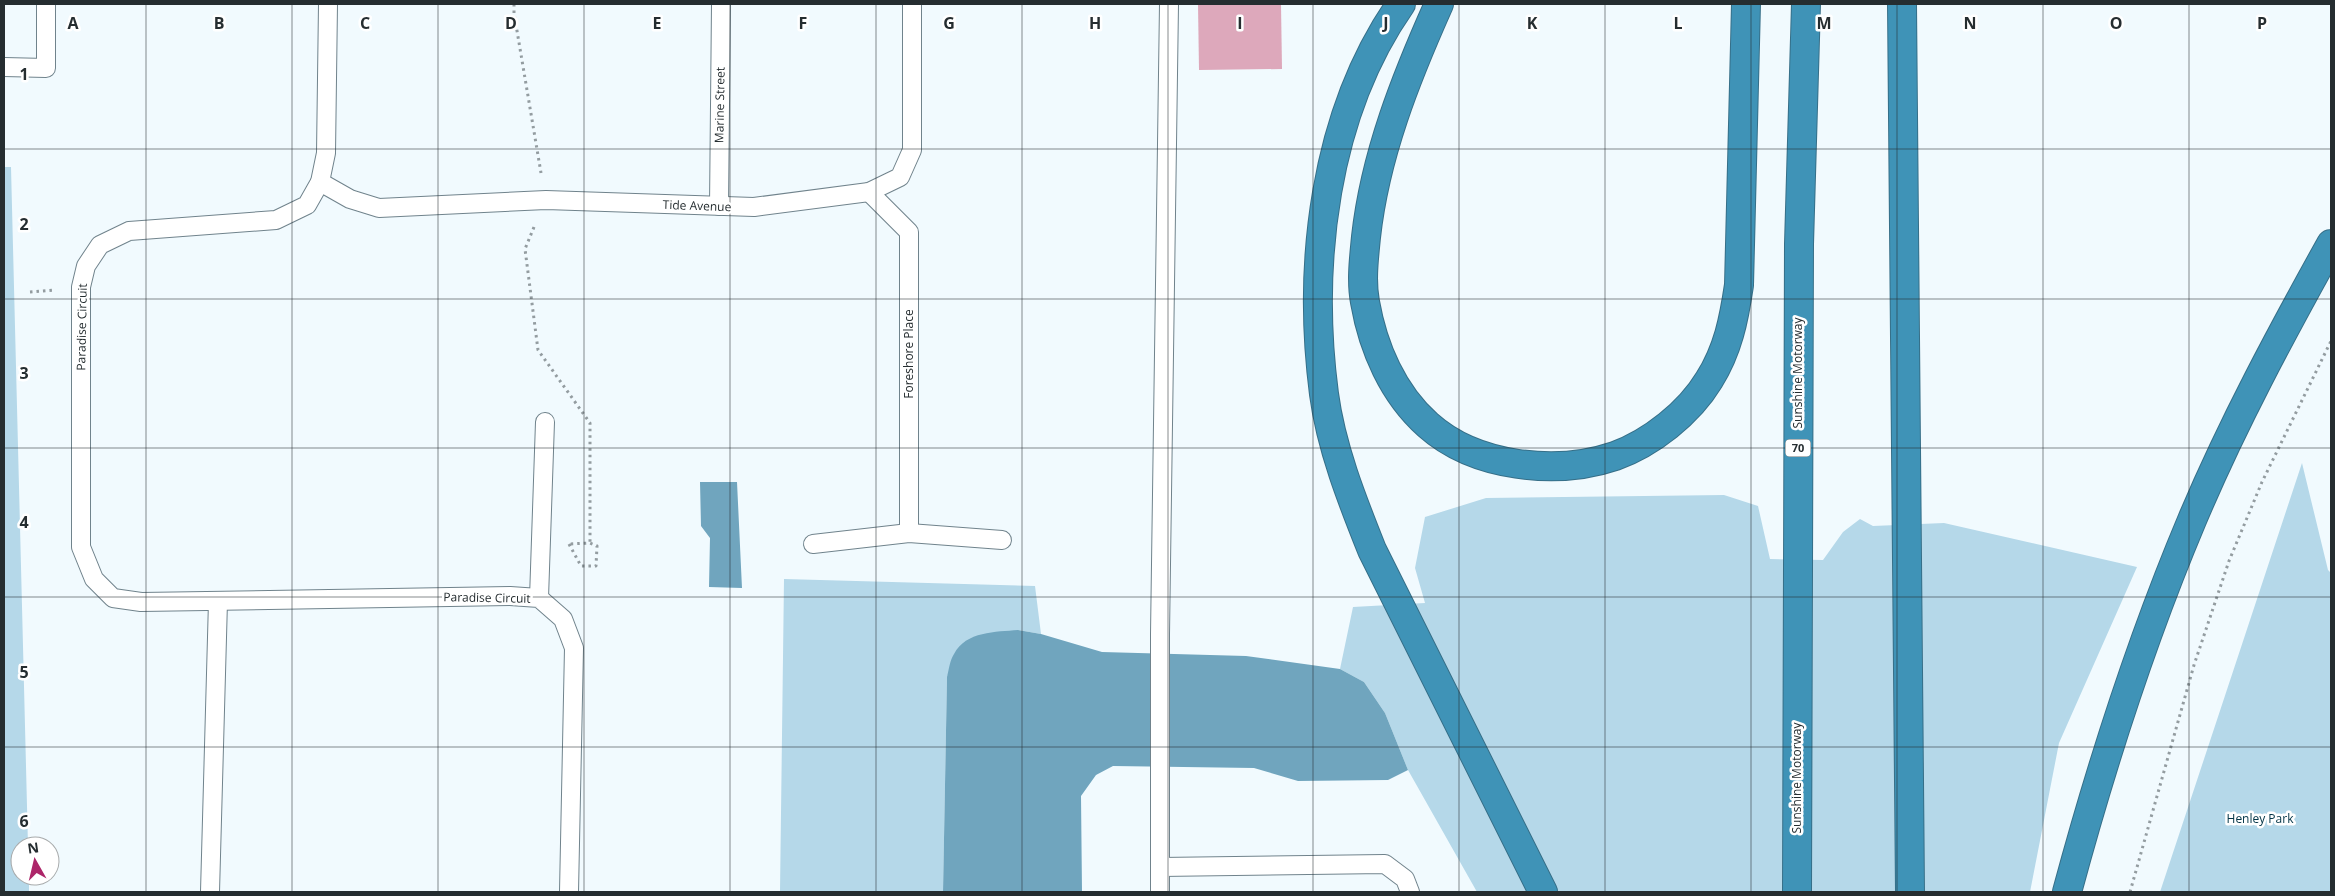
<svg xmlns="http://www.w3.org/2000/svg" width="2335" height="896" viewBox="0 0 2335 896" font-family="'Open Sans',sans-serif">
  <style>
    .green { fill: #b5d8e9 }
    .water { fill: #70a5be }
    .building { fill: #dda8bb }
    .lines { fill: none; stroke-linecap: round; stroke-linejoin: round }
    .lane-casing { stroke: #70838c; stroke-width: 20 }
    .highway-casing { stroke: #366f88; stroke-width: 30 }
    .path { stroke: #939ca0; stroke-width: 3; stroke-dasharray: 2.5 4; stroke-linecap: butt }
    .lane { stroke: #fff; stroke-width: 18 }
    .highway { stroke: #3f93b7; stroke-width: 28 }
    .grid { fill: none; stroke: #252d30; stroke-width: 1; stroke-opacity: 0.55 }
    .labels { text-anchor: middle; stroke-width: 5; stroke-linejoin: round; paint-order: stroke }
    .shield { fill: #fff; stroke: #666c6e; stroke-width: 1 }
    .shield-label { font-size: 11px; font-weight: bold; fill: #252d30 }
    .street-label { font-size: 12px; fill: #252d30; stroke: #fff }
    .park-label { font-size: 12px; fill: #023446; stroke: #fff }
    .grid-label { font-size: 16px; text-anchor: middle; font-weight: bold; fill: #252d30; stroke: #fff; stroke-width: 5; stroke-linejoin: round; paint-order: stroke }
  </style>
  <rect width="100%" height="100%" fill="#f1fafe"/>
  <g class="green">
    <path d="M4 167H11L28 846H20V876H29V892H4Z"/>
    <path d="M2302 463 2328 570 2331 573V892H2160Z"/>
    <path d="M1724 495 1758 506 1770 559 1823 560 1843 532 1860 519 1873 526 1944 523 2137 567 2059 743 2030 892H1477L1408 770 1385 713 1364 682 1340 669 1353 607 1425 603 1415 568 1425 517 1486 498Z"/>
    <path d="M784 579 1035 586 1041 634 1018 630 947 676 943 892H780Z"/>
  </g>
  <g class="water">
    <path d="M700 482H737L742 588 709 587 710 538 701 526Z"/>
    <path d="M1018 630 1041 634 1102 652 1246 656 1340 669 1364 682 1385 713 1408 770 1388 780 1298 781 1254 768 1113 766 1096 775 1081 796 1082 892H943L947 677C949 669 950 660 954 654 966 631 996 632 1018 630Z"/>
  </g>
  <path class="building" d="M1198 4H1281L1282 69 1199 70Z"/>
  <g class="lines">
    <defs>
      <g id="lane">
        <path d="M328 4 326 153 320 182 307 205 276 220 129 231 100 245 86 266 81 287V547L94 579 113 598 141 602 510 596 539 598 563 619 574 648 569 892"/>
        <path d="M4 67 46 68V4"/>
        <path d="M320 182 350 199 379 208 546 200 754 207 869 192 900 177 912 150V4"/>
        <path d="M869 192 909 232V533"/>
        <path d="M719 206 721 4"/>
        <path d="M813 544 909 533 1002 540"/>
        <path d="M539 598 545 422"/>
        <path d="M1160 867 1385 864 1405 879 1410 892"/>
        <path d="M210 892 218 601"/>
        <path d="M1160 892V634L1169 4"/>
      </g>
      <g id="highway">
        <path d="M1401 4C1324 114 1307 264 1324 394 1331 447 1352 500 1372 550L1543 892"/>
        <path d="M1439 4C1406 78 1375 155 1366 237 1364 258 1361 281 1365 302 1373 348 1393 394 1428 425 1475 467 1556 476 1615 456 1651 443 1689 413 1709 380 1728 350 1734 319 1739 285L1746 4"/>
        <path d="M1902 4 1910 892"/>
        <path d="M1797 892 1799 244 1806 4"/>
        <path d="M2067 892C2101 766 2141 641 2192 520 2232 425 2281 334 2331 244"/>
      </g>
    </defs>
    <use href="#lane" class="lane-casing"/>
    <use href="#highway" class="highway-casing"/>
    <g class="path">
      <path d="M514 4V13L541 173"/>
      <path d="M534 227 525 249 538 350 590 423V543"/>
      <path d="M30 292 55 290"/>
      <path d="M569 544 581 566H596L597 546 590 543 569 544"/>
      <path d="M2130 892 2194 665 2229 561 2262 482 2331 341"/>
    </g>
    <use href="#lane" class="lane"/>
    <use href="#highway" class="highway"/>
  </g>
  <path class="grid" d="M146 4V892M292 4V892M438 4V892M584 4V892M730 4V892M876 4V892M1022 4V892M1168 4V892M1313 4V892M1459 4V892M1605 4V892M1751 4V892M1897 4V892M2043 4V892M2189 4V892M4 149H2331M4 299H2331M4 448H2331M4 597H2331M4 747H2331"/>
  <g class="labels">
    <rect class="shield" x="1785.5" y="439.5" width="25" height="17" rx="4"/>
    <g class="shield-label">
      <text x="1798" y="452">70</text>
    </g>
    <g class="street-label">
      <text transform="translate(720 105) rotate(-89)" y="4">Marine Street</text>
      <text transform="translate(697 206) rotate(2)" y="4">Tide Avenue</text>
      <text transform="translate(82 327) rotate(-89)" y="4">Paradise Circuit</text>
      <text transform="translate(909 354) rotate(-90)" y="4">Foreshore Place</text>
      <text transform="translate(1798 373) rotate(-90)" y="4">Sunshine Motorway</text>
      <text transform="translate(487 598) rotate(1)" y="4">Paradise Circuit</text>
      <text transform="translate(1797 778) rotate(-90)" y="4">Sunshine Motorway</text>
    </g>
    <g class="park-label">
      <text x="2260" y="823">Henley Park</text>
    </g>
  </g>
  <g class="grid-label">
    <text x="73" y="29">A</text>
    <text x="219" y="29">B</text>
    <text x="365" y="29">C</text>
    <text x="511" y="29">D</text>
    <text x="657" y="29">E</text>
    <text x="803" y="29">F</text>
    <text x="949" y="29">G</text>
    <text x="1095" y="29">H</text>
    <text x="1240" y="29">I</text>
    <text x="1386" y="29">J</text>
    <text x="1532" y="29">K</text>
    <text x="1678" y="29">L</text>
    <text x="1824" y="29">M</text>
    <text x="1970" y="29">N</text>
    <text x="2116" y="29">O</text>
    <text x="2262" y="29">P</text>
    <text x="24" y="80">1</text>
    <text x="24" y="230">2</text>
    <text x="24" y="379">3</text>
    <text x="24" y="528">4</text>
    <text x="24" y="678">5</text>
    <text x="24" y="827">6</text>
  </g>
  <rect width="2335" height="896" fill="none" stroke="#252d30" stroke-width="10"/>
  <g transform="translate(35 861) rotate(352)"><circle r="24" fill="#ffffff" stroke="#a8abac"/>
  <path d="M0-4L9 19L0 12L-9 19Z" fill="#ad2569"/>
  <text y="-8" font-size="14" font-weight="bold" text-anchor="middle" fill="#252d30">N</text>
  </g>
</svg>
